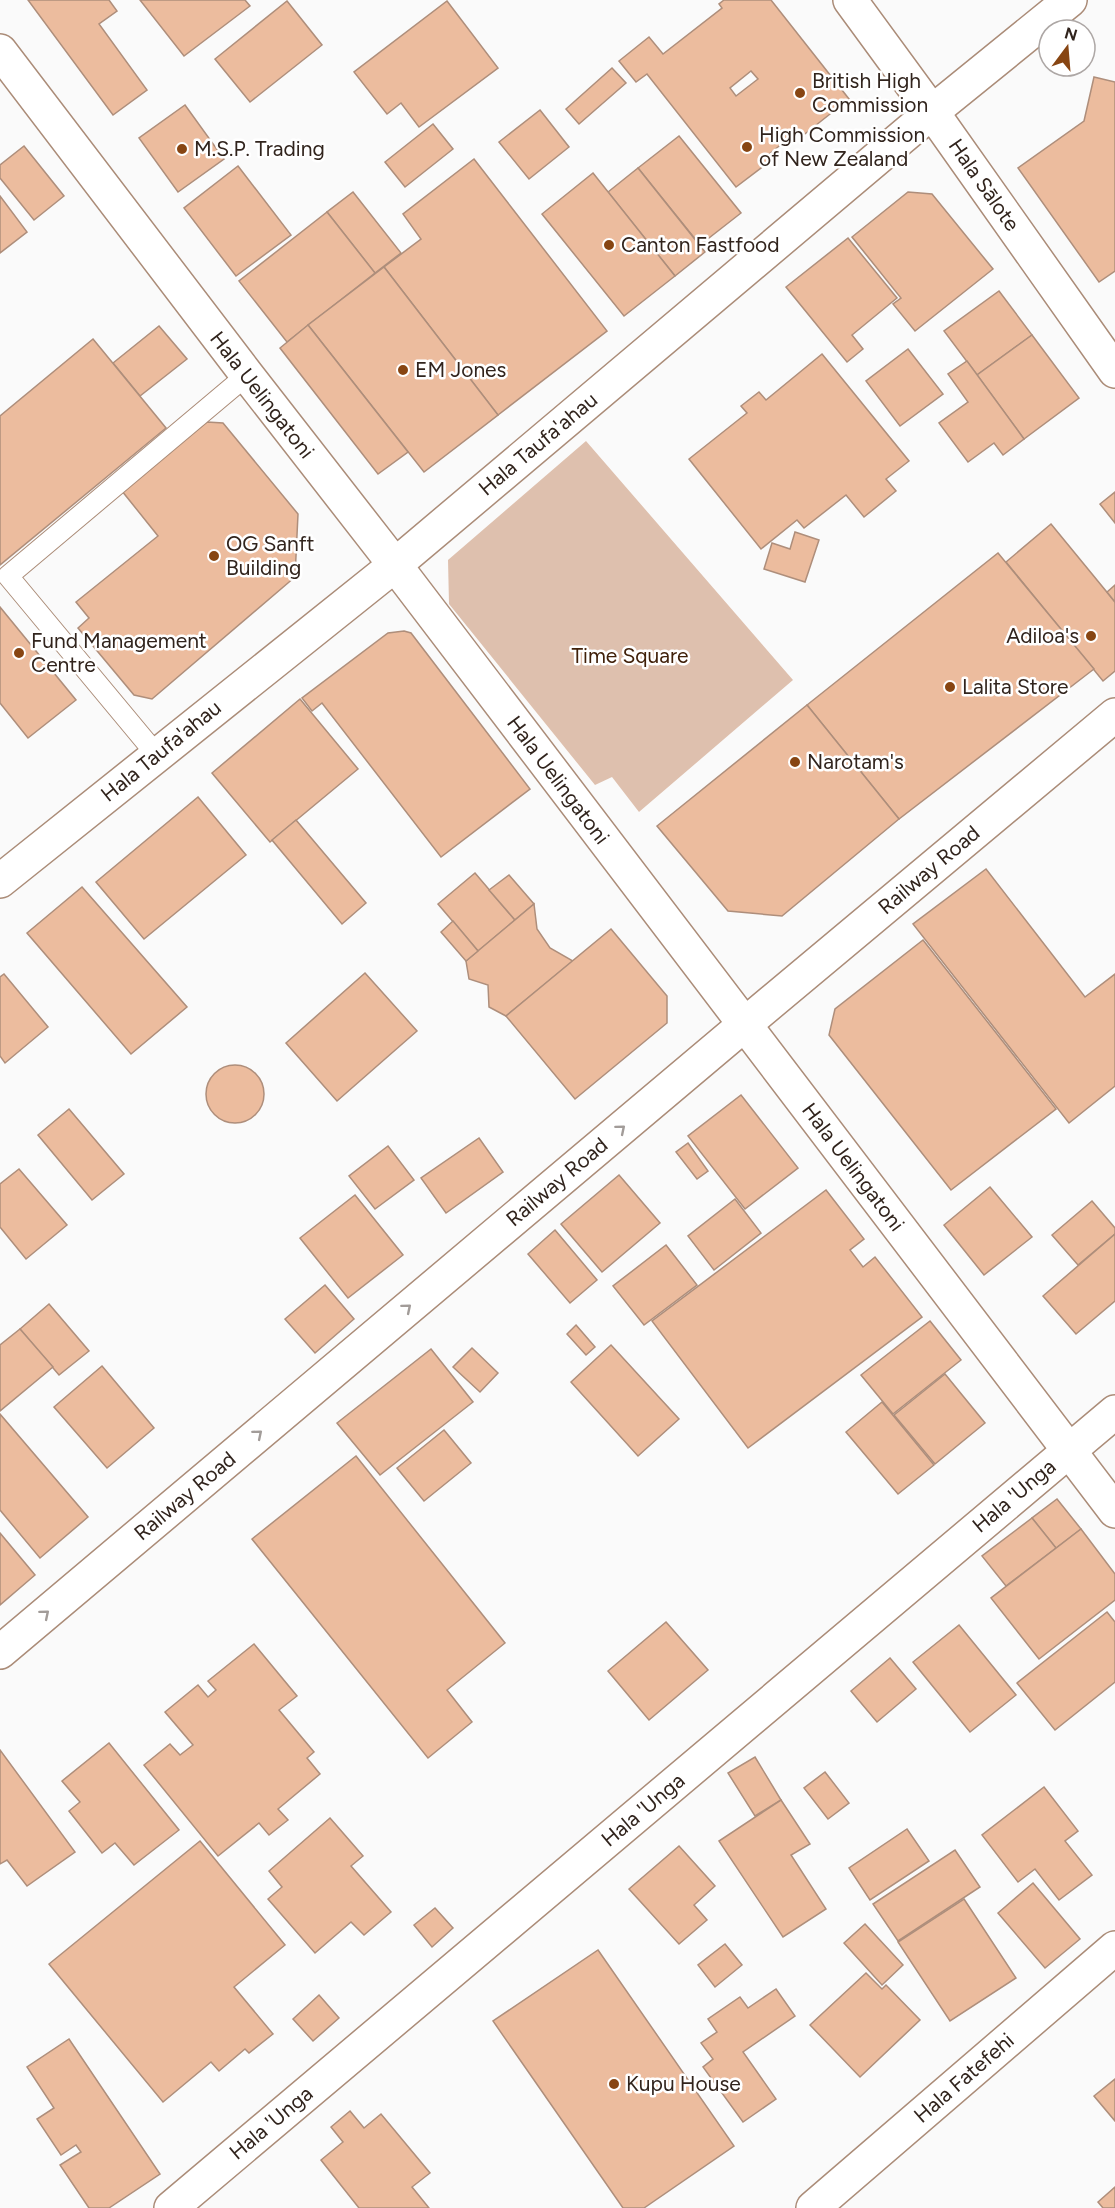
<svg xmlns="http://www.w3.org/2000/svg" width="1115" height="2208" viewBox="0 0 1115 2208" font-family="Figtree,sans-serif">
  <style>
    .green { fill: #dec0ae }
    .building { fill: #ecbc9e; stroke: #ae8e7b; stroke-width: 1.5; fill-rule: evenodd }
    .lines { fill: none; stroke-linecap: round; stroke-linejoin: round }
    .lane-casing { stroke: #ab8c78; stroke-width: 22 }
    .street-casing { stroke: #ab8c78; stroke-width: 36 }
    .secondary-casing { stroke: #ab8c78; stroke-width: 36 }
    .lane { stroke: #fff; stroke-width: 20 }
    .street { stroke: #fff; stroke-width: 33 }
    .secondary { stroke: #fff; stroke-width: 33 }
    .oneway { stroke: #a29c99 }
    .poi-dot { fill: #874512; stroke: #fff; stroke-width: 2 }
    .labels { text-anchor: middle; stroke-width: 5; stroke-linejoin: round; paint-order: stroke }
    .poi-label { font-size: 21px; fill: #31241d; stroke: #fff; text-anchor: start }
    .street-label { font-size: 21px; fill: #31241d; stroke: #fff }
    .park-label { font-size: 21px; fill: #402009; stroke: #fff }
  </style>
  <rect width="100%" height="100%" fill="#fafafa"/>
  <path class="green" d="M586 441 793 680 639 812 612 777 595 785 449 604 448 560Z"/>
  <g class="building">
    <path d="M28 0H109L117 11 99 24 147 90 113 115Z"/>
    <path d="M140 0H245L250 6 184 56Z"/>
    <path d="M724 0H771L849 99 801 137 797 132 769 154 773 159 736 187 647 74 636 82 619 61 649 37 663 54 722 8 719 4ZM751 71 758 79 736 96 730 88Z"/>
    <path d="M287 1 322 45 250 102 215 59Z"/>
    <path d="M447 1 498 68 419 127 401 103 387 114 354 72Z"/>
    <path d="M612 68 626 83 579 124 566 109Z"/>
    <path d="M1094 77 1115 82V271L1099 282 1018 168 1084 121Z"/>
    <path d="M185 105 224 159 178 192 139 138Z"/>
    <path d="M540 110 569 147 529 179 499 142Z"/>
    <path d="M433 124 453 149 405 187 385 162Z"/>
    <path d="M679 136 741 213 700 245 638 168Z"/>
    <path d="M24 146 64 196 34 220 0 178V165Z"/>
    <path d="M474 159 607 331 498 415 384 267 421 239 403 214Z"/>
    <path d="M238 166 291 235 236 276 184 208Z"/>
    <path d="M638 168 705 252 675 276 608 192Z"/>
    <path d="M593 173 675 276 624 316 542 214Z"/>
    <path d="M353 192 401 253 375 273 327 212Z"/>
    <path d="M908 192 932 194 993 269 915 331 893 304 901 298 852 237Z"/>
    <path d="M0 196 27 232 0 253Z"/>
    <path d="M327 212 375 273 287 342 239 281Z"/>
    <path d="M848 238 897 298 852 335 863 349 847 362 786 287Z"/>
    <path d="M384 267 498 415 424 472 308 325Z"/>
    <path d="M999 291 1032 335 977 375 944 331Z"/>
    <path d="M308 325 408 452 378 474 280 348Z"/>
    <path d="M159 326 187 359 140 396 113 363Z"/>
    <path d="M1032 335 1079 398 1024 439 977 375Z"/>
    <path d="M93 339 166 428 0 565V416Z"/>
    <path d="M908 349 943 394 900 426 866 381Z"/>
    <path d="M822 354 909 461 886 479 896 491 864 517 846 495 804 528 797 520 761 549 689 459 747 413 741 406 759 392 766 400Z"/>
    <path d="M967 361 1024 439 1003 455 994 443 968 462 939 423 968 402 948 374Z"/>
    <path d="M207 422 223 423 298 514 295 577 152 699 134 695 78 628 89 618 76 602 158 536 122 491Z"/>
    <path d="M1115 492V523L1100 504Z"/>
    <path d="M1051 524 1115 602V671L1103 681 1006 562Z"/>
    <path d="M795 532 819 540 805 582 764 569 772 543 790 549Z"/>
    <path d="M998 553 1094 669 899 819 807 705Z"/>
    <path d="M1115 585V602L1107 592Z"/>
    <path d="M0 607 76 700 28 738 0 703Z"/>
    <path d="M404 631 411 633 530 789 441 857 322 703 312 711 302 698 388 633Z"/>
    <path d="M300 699 358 769 270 842 212 773Z"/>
    <path d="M807 705 899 819 782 916 728 911 657 826Z"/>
    <path d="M198 797 246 855 144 939 96 882Z"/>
    <path d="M296 820 366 903 342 924 272 840Z"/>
    <path d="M986 869 1085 997 1115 974V1086L1069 1123 913 924Z"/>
    <path d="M475 873 515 920 478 951 438 904Z"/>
    <path d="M509 875 534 904 515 920 489 890Z"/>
    <path d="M82 887 187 1007 131 1054 27 933Z"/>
    <path d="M534 904 537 929 550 948 573 961 506 1016 489 1007 488 985 469 979 466 961Z"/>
    <path d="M453 921 478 951 466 961 441 932Z"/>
    <path d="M611 929 667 996V1023L575 1099 506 1016Z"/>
    <path d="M923 940 1056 1109 951 1190 829 1035 835 1009Z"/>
    <path d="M365 973 417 1031 337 1101 286 1043Z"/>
    <path d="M4 974 48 1027 5 1063 0 1056V977Z"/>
    <circle cx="235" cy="1094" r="29"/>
    <path d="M741 1095 798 1168 745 1209 688 1136Z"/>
    <path d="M69 1109 124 1174 92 1200 38 1135Z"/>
    <path d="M479 1138 503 1172 446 1213 421 1178Z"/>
    <path d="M688 1143 708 1171 697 1179 676 1152Z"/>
    <path d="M388 1146 414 1180 375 1209 349 1176Z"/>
    <path d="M19 1169 67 1225 26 1259 0 1227V1184Z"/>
    <path d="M619 1175 660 1223 602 1272 561 1224Z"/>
    <path d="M990 1187 1032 1237 984 1275 944 1225Z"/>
    <path d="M826 1190 864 1239 850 1250 863 1267 875 1257 922 1317 748 1448 652 1321Z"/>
    <path d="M355 1195 403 1255 348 1298 300 1238Z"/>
    <path d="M735 1199 761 1233 714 1270 688 1236Z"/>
    <path d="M1092 1201 1115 1228V1234L1078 1265 1052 1235Z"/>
    <path d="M555 1230 597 1280 570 1303 528 1254Z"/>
    <path d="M1115 1234V1301L1076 1334 1043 1296Z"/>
    <path d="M666 1245 697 1285 644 1325 613 1286Z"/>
    <path d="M325 1285 354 1319 315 1353 285 1319Z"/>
    <path d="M49 1304 89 1351 59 1375 20 1329Z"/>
    <path d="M930 1321 961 1360 893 1414 861 1375Z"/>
    <path d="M576 1325 595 1347 586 1355 567 1334Z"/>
    <path d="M20 1329 53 1367 0 1411V1345Z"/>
    <path d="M611 1345 679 1419 638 1456 571 1382Z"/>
    <path d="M472 1348 498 1373 480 1392 453 1367Z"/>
    <path d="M431 1349 473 1402 380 1475 337 1423Z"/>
    <path d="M102 1366 154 1428 107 1468 54 1407Z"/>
    <path d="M945 1374 985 1423 935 1464 894 1415Z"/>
    <path d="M882 1402 934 1465 898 1494 846 1432Z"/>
    <path d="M0 1414 88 1517 40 1558 0 1510Z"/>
    <path d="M444 1430 471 1463 424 1501 397 1468Z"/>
    <path d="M356 1456 505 1643 447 1690 472 1722 428 1758 252 1539Z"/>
    <path d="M1057 1499 1081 1529 1056 1548 1032 1518Z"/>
    <path d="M1032 1518 1056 1548 1006 1586 982 1556Z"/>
    <path d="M1081 1529 1115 1574V1600L1039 1659 991 1598Z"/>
    <path d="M0 1533 35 1575 0 1605Z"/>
    <path d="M1107 1612 1115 1622V1682L1055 1730 1017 1683Z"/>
    <path d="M666 1622 708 1670 649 1720 608 1671Z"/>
    <path d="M959 1625 1016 1695 970 1732 913 1662Z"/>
    <path d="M254 1644 297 1696 279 1710 314 1752 307 1758 320 1774 278 1809 288 1820 269 1835 259 1823 218 1856 144 1765 170 1744 180 1755 193 1745 165 1712 198 1685 208 1697 216 1690 208 1681Z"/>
    <path d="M890 1658 916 1689 877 1722 851 1691Z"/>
    <path d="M109 1743 179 1830 134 1865 115 1843 102 1853 69 1811 80 1802 62 1781Z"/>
    <path d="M0 1750 75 1852 27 1886 7 1860 0 1864Z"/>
    <path d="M755 1757 781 1800 755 1816 728 1773Z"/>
    <path d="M825 1772 849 1803 828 1819 804 1788Z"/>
    <path d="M1044 1787 1078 1831 1065 1841 1092 1875 1059 1900 1035 1869 1018 1882 982 1835Z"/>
    <path d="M781 1800 810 1844 791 1855 826 1909 783 1937 719 1841Z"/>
    <path d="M330 1818 363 1856 351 1866 391 1912 364 1935 351 1922 315 1953 268 1899 282 1887 269 1871Z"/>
    <path d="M907 1829 929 1861 870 1900 849 1868Z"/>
    <path d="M200 1841 285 1945 234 1987 273 2034 249 2053 245 2049 219 2071 211 2062 163 2102 49 1964Z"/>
    <path d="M679 1846 715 1886 694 1905 707 1920 679 1944 629 1889Z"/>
    <path d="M955 1850 980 1887 898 1941 873 1904Z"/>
    <path d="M1033 1883 1080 1939 1045 1968 998 1913Z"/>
    <path d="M964 1899 1016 1978 950 2021 898 1942Z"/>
    <path d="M435 1908 453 1928 432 1947 414 1925Z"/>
    <path d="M865 1924 903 1965 882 1985 844 1943Z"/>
    <path d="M725 1944 742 1965 715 1987 698 1965Z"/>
    <path d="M598 1950 734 2146 644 2208H623L493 2021Z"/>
    <path d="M866 1973 882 1989 886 1985 920 2020 860 2077 810 2025Z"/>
    <path d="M776 1989 795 2016 743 2052 776 2099 743 2122 703 2067 713 2059 701 2043 717 2032 708 2019 740 1997 748 2008Z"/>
    <path d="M319 1995 339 2018 313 2041 293 2019Z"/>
    <path d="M69 2039 160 2174 109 2208H89L60 2165 81 2152 76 2145 61 2155 37 2119 54 2108 27 2067Z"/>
    <path d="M1115 2079V2121L1094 2096Z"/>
    <path d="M350 2111 364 2128 381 2114 430 2173 412 2187 429 2208H359L321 2160 343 2142 331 2127Z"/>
    <path d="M1115 2187V2208H1103L1098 2202Z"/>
  </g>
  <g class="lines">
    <defs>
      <path id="lane" d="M156 754 8 576 247 375"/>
      <path id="street" d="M171 2208 1115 1412"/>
      <g id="secondary">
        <path d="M850 0 932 112 1115 371"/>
        <path d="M0 51 247 375 395 565 1115 1511"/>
        <path d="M0 881 395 565 932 112 1070 0"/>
        <path d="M0 1652 744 1025 1115 715"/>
        <path d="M813 2208 1115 1948"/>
      </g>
    </defs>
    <use href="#lane" class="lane-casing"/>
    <use href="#street" class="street-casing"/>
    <use href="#secondary" class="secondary-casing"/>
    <use href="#lane" class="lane"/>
    <use href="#street" class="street"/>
    <use href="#secondary" class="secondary"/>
  </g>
  <defs><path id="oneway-chevron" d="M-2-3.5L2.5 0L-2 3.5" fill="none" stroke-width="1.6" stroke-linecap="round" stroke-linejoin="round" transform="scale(1.5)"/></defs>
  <g class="oneway">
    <use href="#oneway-chevron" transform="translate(621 1129) rotate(-40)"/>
    <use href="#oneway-chevron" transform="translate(407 1308) rotate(-40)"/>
    <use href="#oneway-chevron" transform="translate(258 1434) rotate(-40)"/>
    <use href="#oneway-chevron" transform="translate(45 1614) rotate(-40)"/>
  </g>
  <g class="poi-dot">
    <circle cx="800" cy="93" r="6"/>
    <circle cx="747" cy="147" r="6"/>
    <circle cx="182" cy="149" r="6"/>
    <circle cx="609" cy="245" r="6"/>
    <circle cx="403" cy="370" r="6"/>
    <circle cx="214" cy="556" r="6"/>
    <circle cx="1091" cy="636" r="6"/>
    <circle cx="19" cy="653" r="6"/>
    <circle cx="950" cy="687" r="6"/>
    <circle cx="795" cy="762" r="6"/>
    <circle cx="614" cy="2084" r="6"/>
  </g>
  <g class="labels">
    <g class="poi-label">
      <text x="812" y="88">British High<tspan x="812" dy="24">Commission</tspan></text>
      <text x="759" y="142">High Commission<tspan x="759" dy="24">of New Zealand</tspan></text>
      <text x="194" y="156">M.S.P. Trading</text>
      <text x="621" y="252">Canton Fastfood</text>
      <text x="415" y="377">EM Jones</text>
      <text x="226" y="551">OG Sanft<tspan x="226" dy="24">Building</tspan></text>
      <text x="1079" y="643" text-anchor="end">Adiloa's</text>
      <text x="31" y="648">Fund Management<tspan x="31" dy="24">Centre</tspan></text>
      <text x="962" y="694">Lalita Store</text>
      <text x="807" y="769">Narotam's</text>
      <text x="626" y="2091">Kupu House</text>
    </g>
    <g class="street-label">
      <text transform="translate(984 185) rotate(55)" y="7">Hala Sālote</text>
      <text transform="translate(262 395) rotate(52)" y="7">Hala Uelingatoni</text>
      <text transform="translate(538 444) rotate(-40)" y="7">Hala Taufa'ahau</text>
      <text transform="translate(161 751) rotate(-39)" y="7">Hala Taufa'ahau</text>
      <text transform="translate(558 780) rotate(53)" y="7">Hala Uelingatoni</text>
      <text transform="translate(929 870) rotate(-40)" y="7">Railway Road</text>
      <text transform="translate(853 1167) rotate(53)" y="7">Hala Uelingatoni</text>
      <text transform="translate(557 1182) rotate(-40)" y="7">Railway Road</text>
      <text transform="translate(185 1496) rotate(-40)" y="7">Railway Road</text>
      <text transform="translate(1014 1496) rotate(-40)" y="7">Hala 'Unga</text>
      <text transform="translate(643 1810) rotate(-40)" y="7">Hala 'Unga</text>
      <text transform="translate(964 2078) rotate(-41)" y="7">Hala Fatefehi</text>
      <text transform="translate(271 2123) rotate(-40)" y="7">Hala 'Unga</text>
    </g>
    <g class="park-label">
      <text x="630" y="663">Time Square</text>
    </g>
  </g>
  <g transform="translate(1067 48) rotate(16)"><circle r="28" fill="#ffffff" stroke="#ada7a5" stroke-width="1.5"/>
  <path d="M0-4.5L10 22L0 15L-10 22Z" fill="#874512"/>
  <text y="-9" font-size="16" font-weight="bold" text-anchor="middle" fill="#31241d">N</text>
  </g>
</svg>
